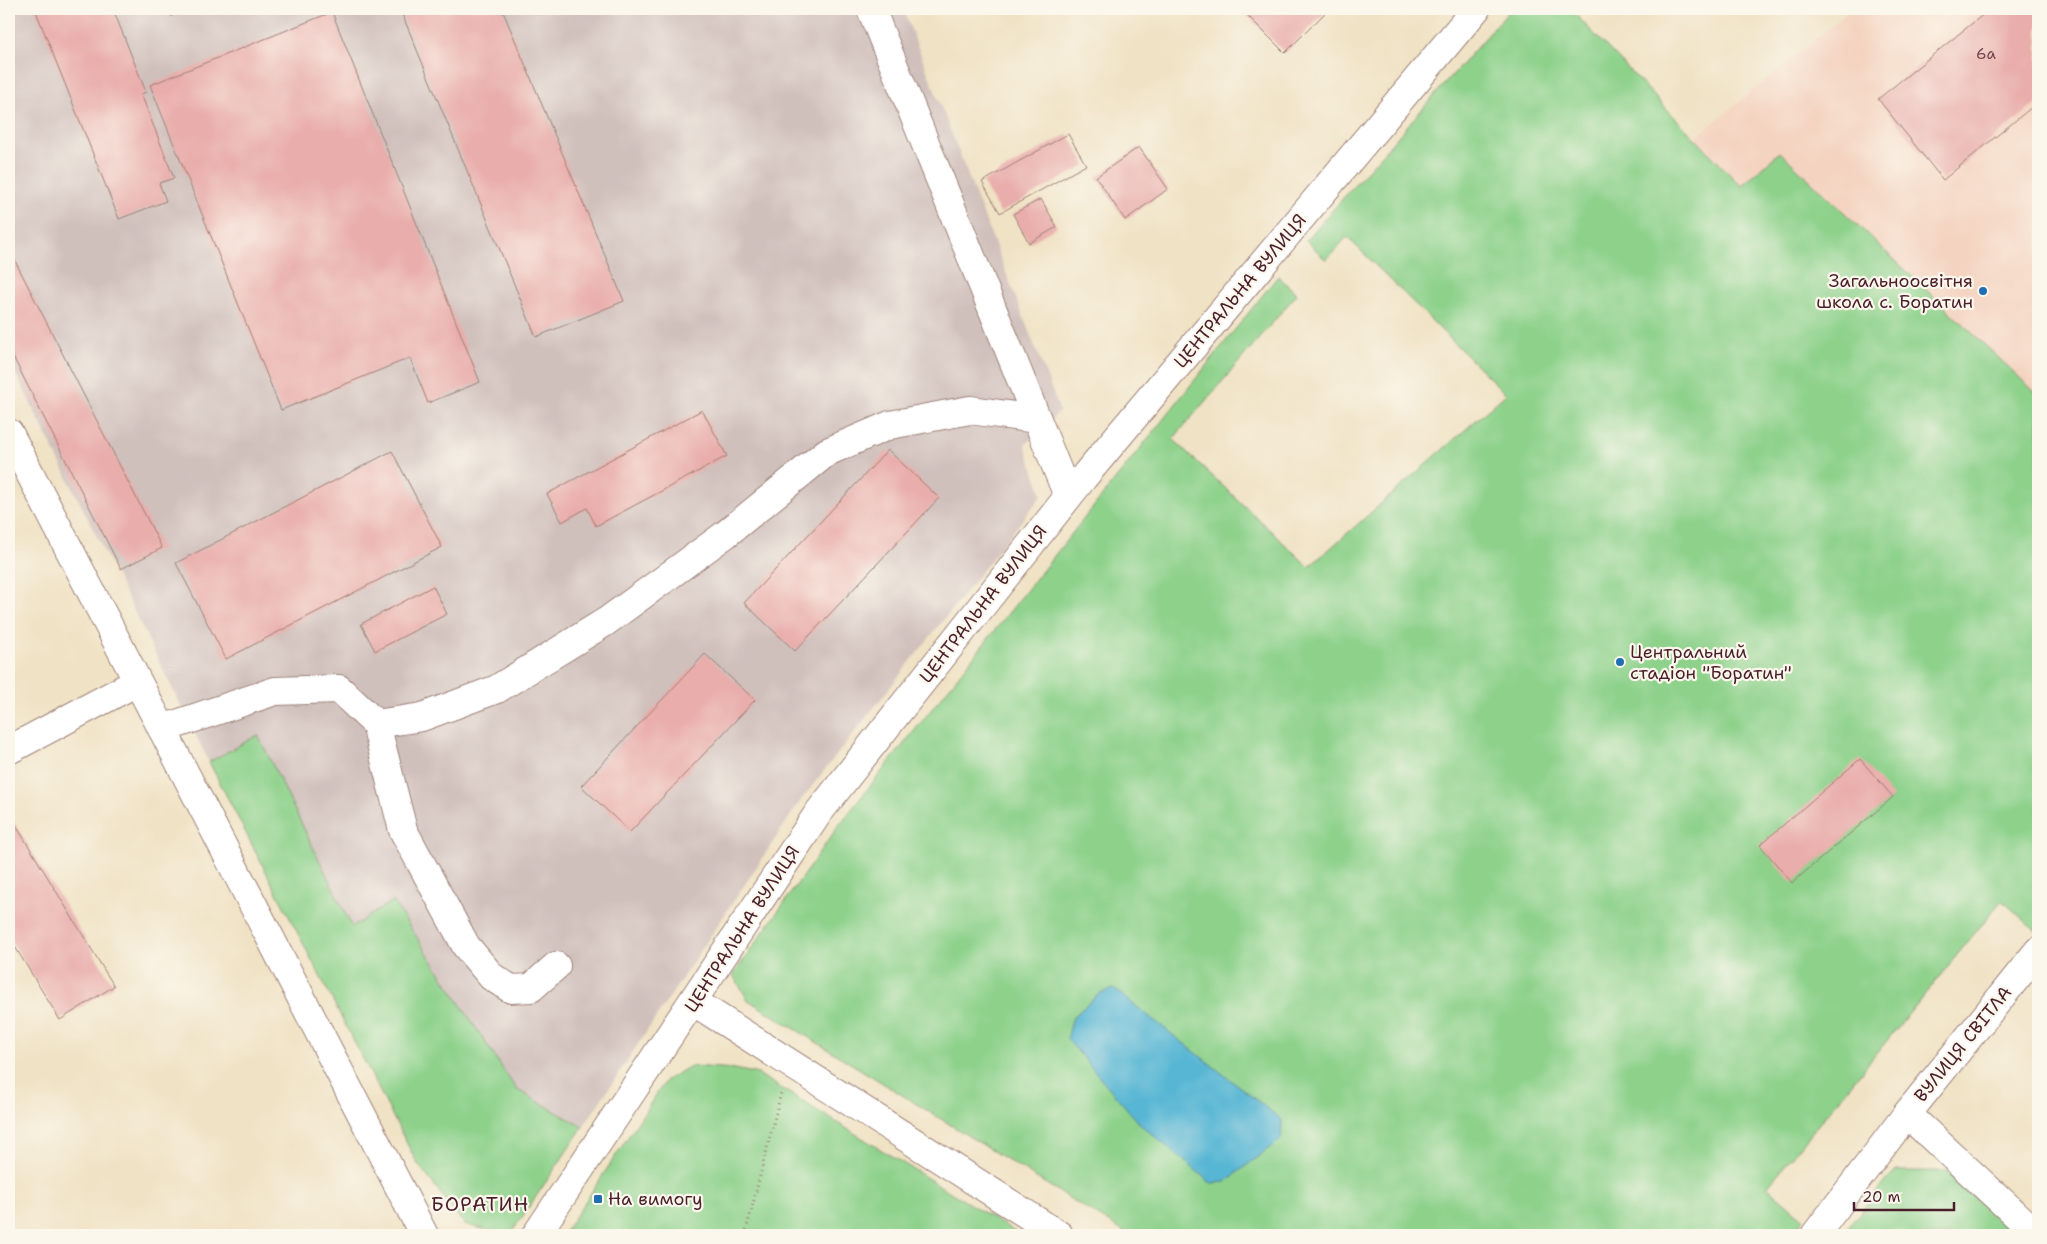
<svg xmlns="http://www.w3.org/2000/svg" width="2047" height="1244" viewBox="0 0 2047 1244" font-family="'Shantell Sans',sans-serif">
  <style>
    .built { fill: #f4d3c0 }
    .industrial { fill: #d0c0bc }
    .green { fill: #8dd18b; stroke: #6c785b }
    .water { fill: #56b6d4; stroke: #506a80 }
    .building { fill: #e9adab }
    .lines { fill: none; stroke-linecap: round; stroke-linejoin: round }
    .minor-casing { stroke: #9d8078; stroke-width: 30 }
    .path { stroke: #9d8078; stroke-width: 3; stroke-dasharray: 1 4; stroke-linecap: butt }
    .minor { stroke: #fff; stroke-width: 28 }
    .poi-dot { fill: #1f6fb2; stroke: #fbf7ec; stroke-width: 2 }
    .labels { text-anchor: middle; stroke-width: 4.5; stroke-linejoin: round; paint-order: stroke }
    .number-label { font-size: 15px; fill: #72424b }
    .poi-label { font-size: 18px; fill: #4a1f2b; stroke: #fbf7ec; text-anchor: start }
    .street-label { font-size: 18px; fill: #4a1f2b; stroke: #fbf7ec }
    .quarter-label { font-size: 20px; letter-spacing: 1px; fill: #4a1f2b; stroke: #fbf7ec }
  </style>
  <rect width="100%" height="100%" fill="#fbf7ec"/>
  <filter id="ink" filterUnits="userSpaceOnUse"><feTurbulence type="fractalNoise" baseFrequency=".02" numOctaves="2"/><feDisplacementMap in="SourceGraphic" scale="10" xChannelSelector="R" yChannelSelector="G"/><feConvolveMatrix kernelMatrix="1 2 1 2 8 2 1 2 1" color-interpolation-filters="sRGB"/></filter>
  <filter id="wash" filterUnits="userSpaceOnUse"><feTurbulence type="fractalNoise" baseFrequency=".0096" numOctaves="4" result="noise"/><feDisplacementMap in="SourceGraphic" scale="20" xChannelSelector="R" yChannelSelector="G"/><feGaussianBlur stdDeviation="1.12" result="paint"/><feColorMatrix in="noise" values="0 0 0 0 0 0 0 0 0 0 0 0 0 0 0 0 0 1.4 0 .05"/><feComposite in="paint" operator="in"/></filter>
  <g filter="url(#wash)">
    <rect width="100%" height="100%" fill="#f0e2c4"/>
    <path class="built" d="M1852 9H2038V395L1781 152 1741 186 1695 138Z"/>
    <path class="industrial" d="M9 9H903L1060 411 1025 445 1042 495 801 800 583 1127 516 1089 393 901 352 928 258 735 209 762 9 360Z"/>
    <g class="green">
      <path d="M1511 9H1570L1741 186 1780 152 2038 395V933L2002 900 1767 1187 1804 1219 1791 1235H1129L748 1000 733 975 839 825 1278 276 1297 294 1173 439 1309 567 1506 394 1347 237 1326 260 1306 240Z"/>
      <path d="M258 735 352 927 393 901 516 1089 583 1127 510 1235 465 1225 417 1163 209 762Z"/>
      <path d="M691 1066 735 1069 758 1074 1020 1235H563L666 1080Z"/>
      <path d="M1895 1171H1947L2015 1235H1841Z"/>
    </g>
    <path class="water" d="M1114 989 1282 1120 1281 1139 1225 1182 1211 1183 1142 1126 1067 1039 1073 1017 1100 993Z"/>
    <g id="blocks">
      <g class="building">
        <path d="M35 9H113L146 92 141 94 174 178 159 183 166 201 119 219Z"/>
        <path d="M168 9H188L171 16Z"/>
        <path d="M400 9H502L624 301 536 337Z"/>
        <path d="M1241 9H1323L1326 12 1285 53Z"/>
        <path d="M1990 9H2038V102L1943 180 1878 99Z"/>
        <path d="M332 12 480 382 428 403 410 358 281 410 150 85Z"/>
        <path d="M1068 134 1086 165 1000 213 982 182Z"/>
        <path d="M1139 147 1168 189 1125 220 1096 177Z"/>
        <path d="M1041 199 1057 227 1029 243 1013 214Z"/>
        <path d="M9 249 162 548 121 569 9 349Z"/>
        <path d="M702 410 727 456 596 526 587 508 562 522 547 494Z"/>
        <path d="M888 450 939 498 795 651 744 603Z"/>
        <path d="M392 451 442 547 226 659 176 563Z"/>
        <path d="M433 586 447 614 375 651 361 624Z"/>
        <path d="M705 654 755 700 630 832 581 786Z"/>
        <path d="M1860 759 1893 797 1792 883 1760 845Z"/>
        <path d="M9 814 114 986 60 1020 9 937Z"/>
      </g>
    </g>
  </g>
  <g filter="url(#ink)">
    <use href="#blocks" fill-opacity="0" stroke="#9d8078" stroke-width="1"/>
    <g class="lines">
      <defs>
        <g id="minor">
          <path d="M871 9 1068 496"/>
          <path d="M9 433 424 1235"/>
          <path d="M376 724 403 830 466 946 492 977 511 989 531 988 556 966"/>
          <path d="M162 729 275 691 339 689 376 724 422 717 497 689 607 621 726 534 827 452 890 425 970 410 1037 419"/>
          <path d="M9 750 137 682"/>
          <path d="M694 1002 1059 1235"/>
          <path d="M1907 1114 2038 1235"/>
          <path d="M536 1235 819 812 1083 478 1476 9"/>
          <path d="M1815 1235 1907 1114 2038 951"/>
        </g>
      </defs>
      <use href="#minor" class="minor-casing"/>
      <path class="path" d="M745 1235 781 1093"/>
      <use href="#minor" class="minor"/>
    </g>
  </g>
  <g class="poi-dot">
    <circle cx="1983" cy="291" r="5"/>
    <circle cx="1620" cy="662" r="5"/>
    <rect x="593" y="1194" width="10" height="10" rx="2.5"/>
  </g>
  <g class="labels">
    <g class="number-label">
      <text x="1986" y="59">6а</text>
    </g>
    <g class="poi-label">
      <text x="1973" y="287" text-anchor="end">Загальноосвітня<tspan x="1973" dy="21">школа с. Боратин</tspan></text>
      <text x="1630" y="658">Центральний<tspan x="1630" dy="21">стадіон "Боратин"</tspan></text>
      <text x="608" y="1205">На вимогу</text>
    </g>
    <g class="street-label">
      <text transform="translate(1240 291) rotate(-50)" y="6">ЦЕНТРАЛЬНА ВУЛИЦЯ</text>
      <text transform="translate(983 604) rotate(-52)" y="6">ЦЕНТРАЛЬНА ВУЛИЦЯ</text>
      <text transform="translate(742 929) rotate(-57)" y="6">ЦЕНТРАЛЬНА ВУЛИЦЯ</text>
      <text transform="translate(1963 1044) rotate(-51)" y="6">ВУЛИЦЯ СВІТЛА</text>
    </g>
    <g class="quarter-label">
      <text x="480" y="1211">БОРАТИН</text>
    </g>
  </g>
  <rect width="2047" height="1244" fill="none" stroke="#fbf7ec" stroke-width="30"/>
  <path d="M1854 1202v8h100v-8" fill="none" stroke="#4a1f2b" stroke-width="2.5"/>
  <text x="1862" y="1202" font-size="15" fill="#4a1f2b" stroke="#fbf7ec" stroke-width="4" paint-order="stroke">20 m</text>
</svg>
